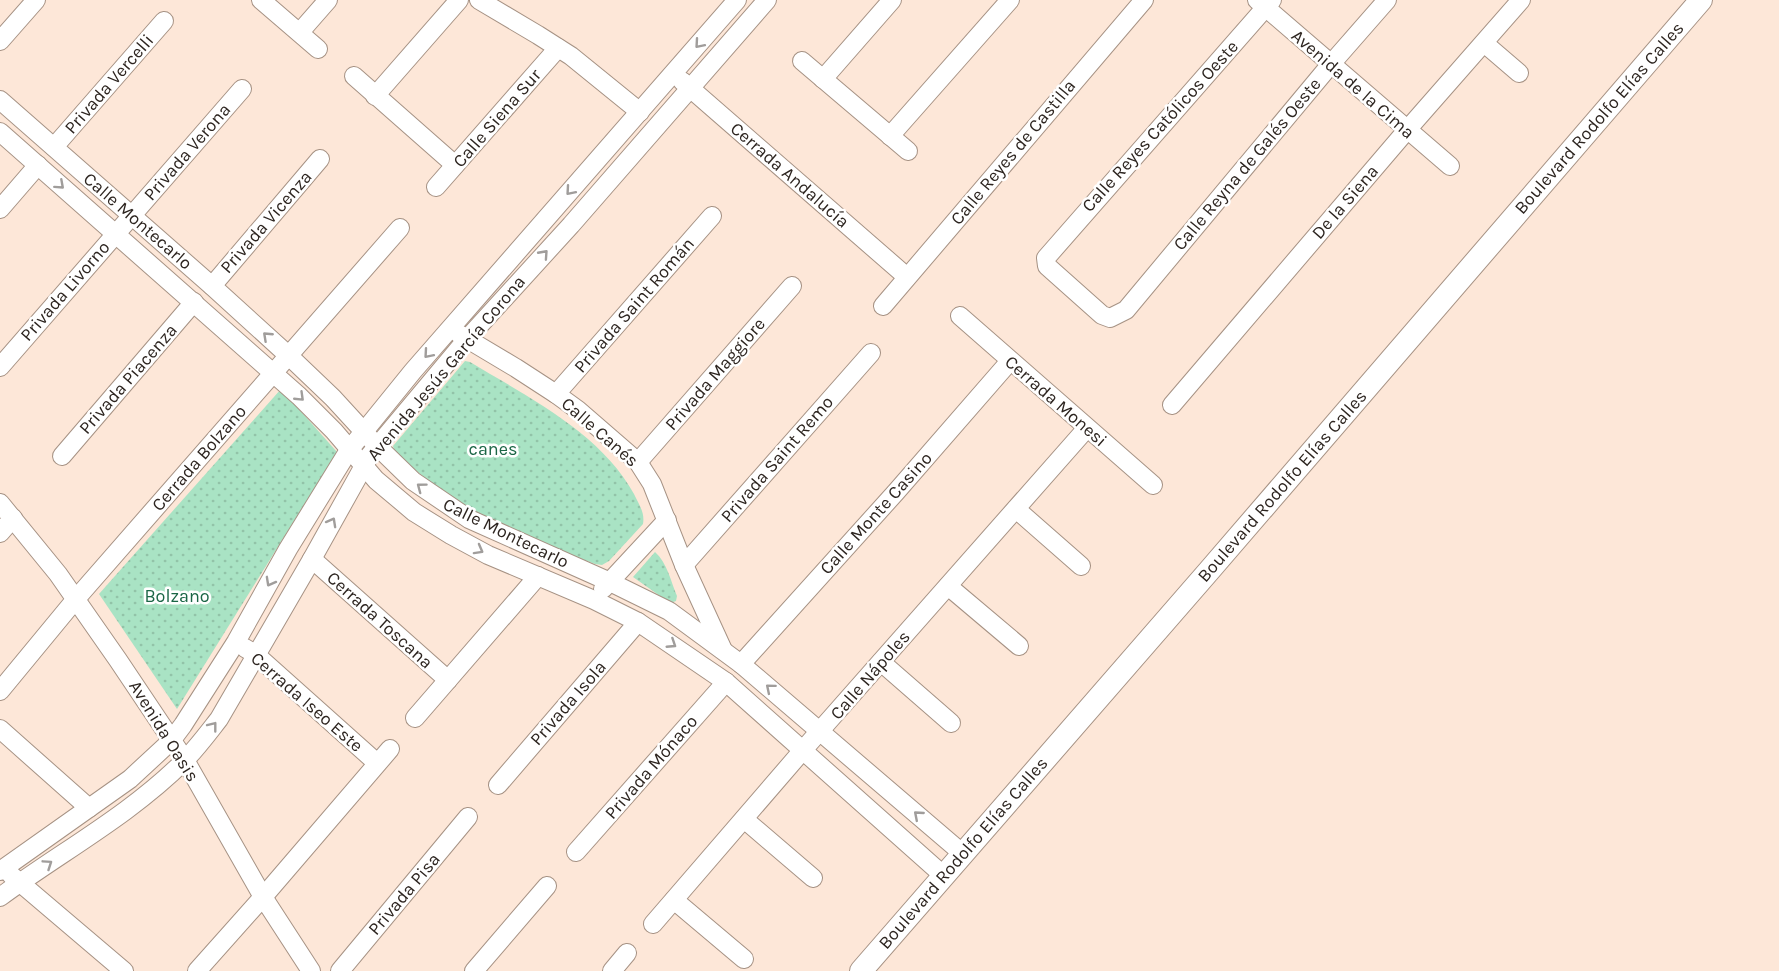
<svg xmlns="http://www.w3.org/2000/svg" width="1779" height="971" viewBox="0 0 1779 971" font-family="Karla,sans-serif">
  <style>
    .grass { fill: url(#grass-dots) }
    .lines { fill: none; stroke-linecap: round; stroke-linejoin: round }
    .minor-casing { stroke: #a69284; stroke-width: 20 }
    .major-casing { stroke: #a69284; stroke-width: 24 }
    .minor { stroke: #fff; stroke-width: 18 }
    .major { stroke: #fff; stroke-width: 22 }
    .oneway { stroke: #a09d9b }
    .labels { text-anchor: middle; stroke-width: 5; stroke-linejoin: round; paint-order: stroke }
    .street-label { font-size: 18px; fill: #2d2520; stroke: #fff }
    .park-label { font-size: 18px; fill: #1a6545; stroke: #fff }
  </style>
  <defs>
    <pattern id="grass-dots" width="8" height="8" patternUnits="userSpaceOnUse" patternTransform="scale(1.5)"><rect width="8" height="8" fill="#a9e3c4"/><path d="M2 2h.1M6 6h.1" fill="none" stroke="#92c3a8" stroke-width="1.8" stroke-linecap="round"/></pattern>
  </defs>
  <rect width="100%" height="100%" fill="#fde7d8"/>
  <g class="grass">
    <path d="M465 361 470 362C528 397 601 433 634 494 639 505 645 512 643 524L609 561 602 565 595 564C569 554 542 545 517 533 480 517 445 495 414 469 406 463 395 457 393 446Z"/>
    <path d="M281 389 337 452 177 709 99 594Z"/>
    <path d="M655 552C667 562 671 582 677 596L676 601 670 603 633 577Z"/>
  </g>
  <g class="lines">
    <defs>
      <g id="minor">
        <path d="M261 0 318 49"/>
        <path d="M479 0 538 35 571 56 640 112"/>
        <path d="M1257 0 1450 166"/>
        <path d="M1272 0 1046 258 1047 266 1102 315 1110 318 1126 310 1331 64 1387 0"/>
        <path d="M300 32 328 0"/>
        <path d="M0 41 36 0"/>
        <path d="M1484 43 1519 73"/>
        <path d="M802 61 908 151"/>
        <path d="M354 76 455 165"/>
        <path d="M823 79 892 0"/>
        <path d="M682 81 907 277"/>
        <path d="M375 96 459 0"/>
        <path d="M0 100 212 286 289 356 333 398 377 446 413 481 469 519 610 582 669 611 741 664 962 853"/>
        <path d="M0 132 299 396 334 431 376 480 414 512 451 535 488 555 594 600 638 622 726 682 944 876"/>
        <path d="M890 136 1010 0"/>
        <path d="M54 147 164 21"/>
        <path d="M436 187 558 48"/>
        <path d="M0 209 38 165"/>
        <path d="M212 286 320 159"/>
        <path d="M883 306 1144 0"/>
        <path d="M960 316 1153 485"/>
        <path d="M459 334 516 368 556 394 578 410 638 462 652 484 684 565 722 648"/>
        <path d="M0 367 242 89"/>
        <path d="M556 394 712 216"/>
        <path d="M1172 405 1407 130 1521 0"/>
        <path d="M62 456 194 302"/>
        <path d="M638 462 792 286"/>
        <path d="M0 503 58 574 118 660 185 760 263 897 311 971"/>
        <path d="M1016 509 1081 566"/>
        <path d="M0 533 13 518"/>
        <path d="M312 559 448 680"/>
        <path d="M684 565 871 353"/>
        <path d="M948 586 1019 646"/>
        <path d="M603 589 667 520"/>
        <path d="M245 648 255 654 377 763"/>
        <path d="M881 662 951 723"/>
        <path d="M741 664 896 492 1010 361"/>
        <path d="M0 691 75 600 400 228"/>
        <path d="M415 718 538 576"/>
        <path d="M0 729 89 808"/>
        <path d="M498 785 638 622"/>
        <path d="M744 819 813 878"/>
        <path d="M576 852 726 682"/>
        <path d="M0 871 130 779 171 741 183 725 236 642 288 549 349 450 413 371 737 0"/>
        <path d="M11 875 124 971"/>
        <path d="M0 897C61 852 130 815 184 761 197 748 208 733 219 719L312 559 370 455 467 339 571 225 767 0"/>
        <path d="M674 900 744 959"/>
        <path d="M653 924 803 750 1087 428"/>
        <path d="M197 971 263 897 390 749"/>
        <path d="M340 971 468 817"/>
        <path d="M474 971 547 886"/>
        <path d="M612 971 627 953"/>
      </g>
      <path id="major" d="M861 971 1208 572 1701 0"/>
    </defs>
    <use href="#minor" class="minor-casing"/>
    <use href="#major" class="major-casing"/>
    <use href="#minor" class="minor"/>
    <use href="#major" class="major"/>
  </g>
  <defs><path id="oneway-chevron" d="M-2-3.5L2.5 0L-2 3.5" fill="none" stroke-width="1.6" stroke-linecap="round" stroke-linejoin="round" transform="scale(1.5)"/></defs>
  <g class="oneway">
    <use href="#oneway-chevron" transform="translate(699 44) rotate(131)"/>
    <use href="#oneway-chevron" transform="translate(60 185) rotate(42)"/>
    <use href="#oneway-chevron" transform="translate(570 191) rotate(131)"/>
    <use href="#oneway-chevron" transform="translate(544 254) rotate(-48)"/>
    <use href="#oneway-chevron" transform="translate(267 336) rotate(-137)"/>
    <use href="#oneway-chevron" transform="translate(428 354) rotate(131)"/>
    <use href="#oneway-chevron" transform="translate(300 397) rotate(44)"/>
    <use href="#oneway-chevron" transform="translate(421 487) rotate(-143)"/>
    <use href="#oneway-chevron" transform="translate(332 522) rotate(-61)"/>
    <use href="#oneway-chevron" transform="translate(479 550) rotate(29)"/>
    <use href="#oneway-chevron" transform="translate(270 582) rotate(119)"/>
    <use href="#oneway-chevron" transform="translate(672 644) rotate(33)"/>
    <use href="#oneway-chevron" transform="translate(770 688) rotate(-140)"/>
    <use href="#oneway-chevron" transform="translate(213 726) rotate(-52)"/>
    <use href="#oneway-chevron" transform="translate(918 815) rotate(-139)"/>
    <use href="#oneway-chevron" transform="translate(48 864) rotate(-34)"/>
  </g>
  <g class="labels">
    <g class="street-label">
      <text transform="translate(109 84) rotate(-49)" y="6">Privada Vercelli</text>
      <text transform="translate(1353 84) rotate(41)" y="6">Avenida de la Cima</text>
      <text transform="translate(497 118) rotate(-49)" y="6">Calle Siena Sur</text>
      <text transform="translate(1599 118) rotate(-49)" y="6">Boulevard Rodolfo Elías Calles</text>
      <text transform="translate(1160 126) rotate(-48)" y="6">Calle Reyes Católicos Oeste</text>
      <text transform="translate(187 152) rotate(-49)" y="6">Privada Verona</text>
      <text transform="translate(1013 152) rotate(-50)" y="6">Calle Reyes de Castilla</text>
      <text transform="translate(1247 164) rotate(-50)" y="6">Calle Reyna de Galés Oeste</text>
      <text transform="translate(790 175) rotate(41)" y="6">Cerrada Andalucía</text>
      <text transform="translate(1345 202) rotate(-49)" y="6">De la Siena</text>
      <text transform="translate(138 221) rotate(41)" y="6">Calle Montecarlo</text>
      <text transform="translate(266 222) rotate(-49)" y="6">Privada Vicenza</text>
      <text transform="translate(65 291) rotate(-49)" y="6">Privada Livorno</text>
      <text transform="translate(634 305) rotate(-49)" y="6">Privada Saint Román</text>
      <text transform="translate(446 368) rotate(-50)" y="6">Avenida Jesús García Corona</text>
      <text transform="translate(715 374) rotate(-49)" y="6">Privada Maggiore</text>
      <text transform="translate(128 379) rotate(-49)" y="6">Privada Piacenza</text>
      <text transform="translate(1056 401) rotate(41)" y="6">Cerrada Monesi</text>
      <text transform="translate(600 432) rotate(41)" y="6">Calle Canés</text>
      <text transform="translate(199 458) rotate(-49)" y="6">Cerrada Bolzano</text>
      <text transform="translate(777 459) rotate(-49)" y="6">Privada Saint Remo</text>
      <text transform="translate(1282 486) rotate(-49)" y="6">Boulevard Rodolfo Elías Calles</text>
      <text transform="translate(876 513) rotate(-48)" y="6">Calle Monte Casino</text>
      <text transform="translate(506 533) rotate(26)" y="6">Calle Montecarlo</text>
      <text transform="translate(380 620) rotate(42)" y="6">Cerrada Toscana</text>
      <text transform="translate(870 675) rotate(-49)" y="6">Calle Nápoles</text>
      <text transform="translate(307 702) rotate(41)" y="6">Cerrada Iseo Este</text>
      <text transform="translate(568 703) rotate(-49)" y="6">Privada Isola</text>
      <text transform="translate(164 731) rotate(58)" y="6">Avenida Oasis</text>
      <text transform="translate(651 767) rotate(-49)" y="6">Privada Mónaco</text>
      <text transform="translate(963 853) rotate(-49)" y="6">Boulevard Rodolfo Elías Calles</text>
      <text transform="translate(404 894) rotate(-50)" y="6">Privada Pisa</text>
    </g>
    <g class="park-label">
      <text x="493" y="455">canes</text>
      <text x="177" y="602">Bolzano</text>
    </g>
  </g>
</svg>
